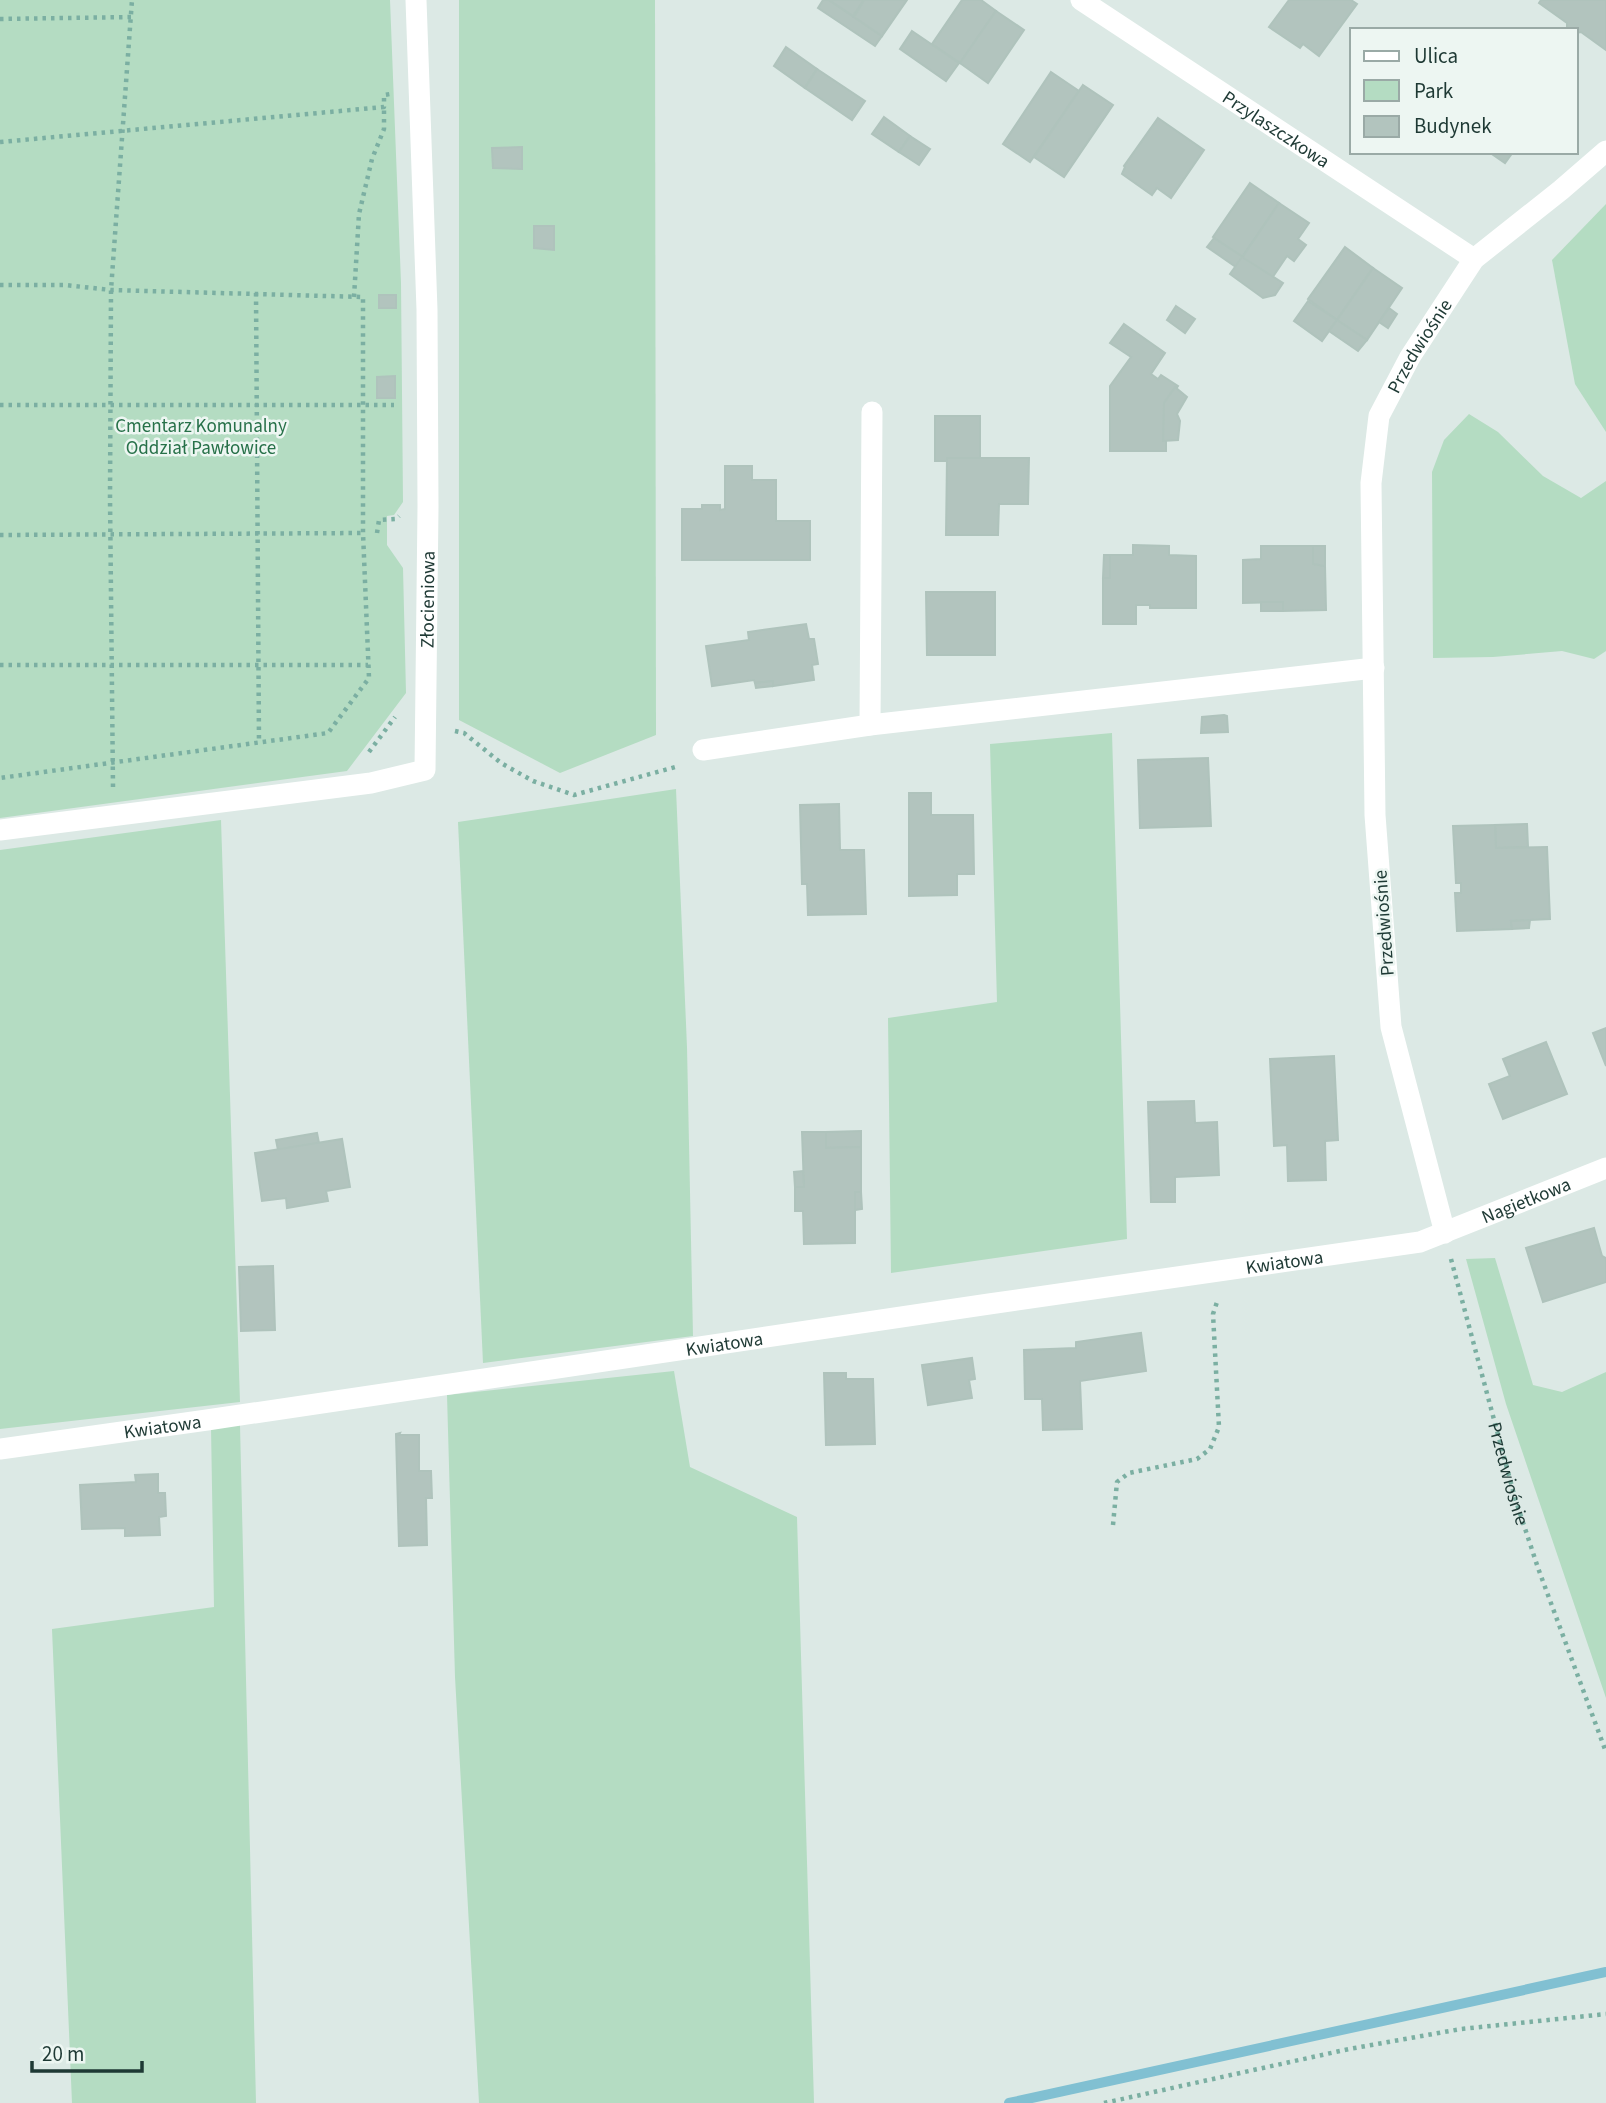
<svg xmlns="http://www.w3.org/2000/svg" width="1606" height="2103" viewBox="0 0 1606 2103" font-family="'Source Sans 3',sans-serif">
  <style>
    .green { fill: #b4dcc2 }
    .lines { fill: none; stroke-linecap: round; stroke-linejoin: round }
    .stream { stroke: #81c0d2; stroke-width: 10 }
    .building { fill: #b2c4be; stroke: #afc3bc; stroke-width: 2 }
    .path { stroke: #7bafa2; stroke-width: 4.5; stroke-dasharray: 3.5 5; stroke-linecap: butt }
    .minor { stroke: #fff; stroke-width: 21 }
    .labels { text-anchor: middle; stroke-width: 5; stroke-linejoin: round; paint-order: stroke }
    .street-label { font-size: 19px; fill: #1e3934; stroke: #edf6f2 }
    .park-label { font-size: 19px; fill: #277149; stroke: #edf6f2 }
  </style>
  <rect width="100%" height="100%" fill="#dce9e5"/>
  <g class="green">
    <path d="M0 0H390L401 283 403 502 394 515 387 516V545L403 568 406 693 347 771 0 818Z"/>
    <path d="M459 0H655L656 735 560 773 459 720Z"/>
    <path d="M1606 204V432L1575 384 1552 260Z"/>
    <path d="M1469 414 1498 432 1543 476 1581 498 1606 481V651L1594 659 1562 651 1493 657 1433 658 1432 472 1444 440Z"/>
    <path d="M1112 733 1127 1239 891 1273 888 1018 997 1002 990 744Z"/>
    <path d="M676 789 687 1047 693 1336 483 1363 458 822Z"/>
    <path d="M221 820 240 1402 0 1429V850Z"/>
    <path d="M1495 1258 1533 1385 1562 1392 1606 1372V1698L1506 1404 1466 1259Z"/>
    <path d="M674 1371 690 1467 797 1517 814 2103H479L455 1677 447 1395Z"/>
    <path d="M240 1425 256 2103H72L52 1629 214 1607 211 1427Z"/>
  </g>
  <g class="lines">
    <path class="stream" d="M1009 2103 1606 1972"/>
  </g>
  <g class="building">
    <path d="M823 0H829L882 36 875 46 818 8Z"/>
    <path d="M829 0H864L853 16Z"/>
    <path d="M864 0H907L882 36 854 17Z"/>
    <path d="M962 0H981L996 11 960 63 932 44Z"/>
    <path d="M1289 0H1351L1357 4 1319 56 1303 44 1300 48 1269 27Z"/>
    <path d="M1541 0H1606V50L1581 32 1576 33V30H1567V23L1539 3Z"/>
    <path d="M996 11 1024 30 988 83 960 63Z"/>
    <path d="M912 31 959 63 946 81 900 49Z"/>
    <path d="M786 47 817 69 805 88 774 66Z"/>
    <path d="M817 69 865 101 852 120 805 88Z"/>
    <path d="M1051 72 1079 91 1030 162 1003 144Z"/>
    <path d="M1083 85 1113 105 1064 177 1034 157Z"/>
    <path d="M884 117 910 136 899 152 872 134Z"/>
    <path d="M1158 118 1204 150 1171 198 1157 188 1152 195 1122 174 1125 167 1124 166Z"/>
    <path d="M910 136 930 149 919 165 899 152Z"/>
    <path d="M522 147V169L493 168 492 148Z"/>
    <path d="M1489 152H1513L1505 163Z"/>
    <path d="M1250 183 1279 203 1242 257 1213 237Z"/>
    <path d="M1279 203 1309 223 1298 239 1306 245 1294 261 1287 256 1272 278 1242 258Z"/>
    <path d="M534 226H554V250L534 248Z"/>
    <path d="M1214 238 1243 257 1236 267 1207 247Z"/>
    <path d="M1345 247 1373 268 1337 320 1308 299Z"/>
    <path d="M1242 257 1283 283 1275 295 1263 298 1230 274Z"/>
    <path d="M1373 268 1402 288 1367 340 1337 320Z"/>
    <rect x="379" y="295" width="17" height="13"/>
    <path d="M1308 301 1337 320 1322 341 1294 321Z"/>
    <path d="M1176 306 1195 319 1185 333 1167 320Z"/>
    <path d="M1389 308 1397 314 1388 328 1379 322Z"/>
    <path d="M1337 320 1367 340 1358 351 1329 331Z"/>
    <path d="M1124 324 1165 353 1151 374 1158 379 1161 375 1178 386 1166 404V451H1110V386L1131 357 1110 343Z"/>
    <path d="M395 376V398H377V377Z"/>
    <path d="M1175 387 1187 397 1177 414 1180 421 1178 440 1163 441 1164 403Z"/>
    <path d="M935 416H980V458H947V461H935Z"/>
    <path d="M947 458H1029L1028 504H999L998 535H946Z"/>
    <path d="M725 466H752V480H776V521H810V560H682V509H702V505H720V510L725 509Z"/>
    <path d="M1133 545 1169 546V555L1196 556V608H1150V605H1136V624H1103V578H1110V555H1133Z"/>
    <path d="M1261 546H1313V564L1325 566 1326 610 1283 611V602L1243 603V560L1261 559Z"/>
    <path d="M1313 546H1325V566L1313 564Z"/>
    <path d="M1104 555H1110V578H1103Z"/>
    <path d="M926 592H995V655H927Z"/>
    <rect x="1261" y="602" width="22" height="9"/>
    <path d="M806 624 809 639H814L818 664 812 665 814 680 773 686V681L755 683 754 680 712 686 706 646 749 640 748 632Z"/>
    <path d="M773 681V686L756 688 755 683Z"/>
    <path d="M1224 715 1227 716 1228 732 1201 733 1202 717Z"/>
    <path d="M1208 758 1211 826 1140 828 1138 760Z"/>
    <path d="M909 793H931V815H973L974 874H957V895L909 896Z"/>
    <path d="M839 804 840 850H864L866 914 808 915 807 884H802L800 805Z"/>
    <path d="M1527 824 1528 847 1496 848 1495 825Z"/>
    <path d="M1495 825 1496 848 1547 847 1550 919 1511 921 1512 929 1457 931 1455 893H1461V883H1456L1453 826Z"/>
    <path d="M1530 920 1529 928 1512 929 1511 921Z"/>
    <path d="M1606 1028V1066L1593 1033Z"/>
    <path d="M1546 1042 1567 1094 1503 1119 1489 1084 1510 1076 1503 1059Z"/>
    <path d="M1334 1056 1338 1140 1325 1141 1326 1180 1288 1181 1287 1145 1274 1146 1270 1059Z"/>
    <path d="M1194 1101 1195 1123 1217 1122 1219 1175 1175 1177V1202H1151L1148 1102Z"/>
    <path d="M861 1131V1147L826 1148V1132Z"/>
    <path d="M802 1132H826V1148L861 1147V1192H855V1243L804 1244 803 1211H795V1187H804Z"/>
    <path d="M317 1133 319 1143 278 1150 276 1140Z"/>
    <path d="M342 1139 350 1187 326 1191 328 1201 287 1208 286 1198 262 1201 255 1153Z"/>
    <path d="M803 1171 804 1187H795L794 1172Z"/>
    <path d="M855 1192H861L862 1209 855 1210Z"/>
    <path d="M1594 1228 1602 1256 1606 1258V1282L1543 1302 1526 1248Z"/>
    <path d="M273 1266 275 1330 241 1331 239 1267Z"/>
    <path d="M1141 1333 1146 1371 1080 1381 1082 1429 1043 1430 1042 1399H1025L1024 1350 1076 1348V1342Z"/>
    <path d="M972 1358 975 1379 969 1380 972 1398 928 1405 922 1365Z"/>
    <path d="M824 1373H846V1379H873L875 1444 826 1445Z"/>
    <path d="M400 1433 399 1435H419V1471H431L432 1498H426L427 1545 399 1546 396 1434Z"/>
    <path d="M158 1474V1493H165L166 1516 159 1517 160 1535 125 1536V1528L82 1529 80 1485 136 1482 135 1475Z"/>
  </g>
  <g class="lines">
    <g class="path">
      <path d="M0 19 131 17"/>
      <path d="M0 142 384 107V95L390 94"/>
      <path d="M0 285H65L111 290 363 297V533L369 678 328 733 0 778"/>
      <path d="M256 293 259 743"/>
      <path d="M354 297 359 214 372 159 384 129V107"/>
      <path d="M0 405H394"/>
      <path d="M377 533 379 520 396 519 399 516"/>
      <path d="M0 535 363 533"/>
      <path d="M0 665H368"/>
      <path d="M455 731 464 733 501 763 533 781 574 795 679 766"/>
      <path d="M369 752 395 717"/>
      <path d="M113 787 110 498 111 290 132 0"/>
      <path id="s1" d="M1451 1259 1515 1498 1538 1568 1606 1752"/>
      <path d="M1113 1525 1117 1482 1129 1473 1197 1459 1210 1449 1219 1427 1213 1314 1217 1302"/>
      <path d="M1104 2103 1349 2049 1461 2029 1606 2014"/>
    </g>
    <g class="minor">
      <path id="s2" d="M1081 0 1474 259"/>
      <path d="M870 725 872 412"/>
      <path d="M703 750 870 725 1374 668"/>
      <path id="s3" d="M0 830 371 783 425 770 428 507 427 310 416 0"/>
      <path id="s4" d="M1445 1233 1391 1027 1375 815 1371 483 1379 416 1410 357 1474 259 1561 190 1606 151"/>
      <path id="s5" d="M0 1449 207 1420 989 1304 1420 1242 1606 1168"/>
    </g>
  </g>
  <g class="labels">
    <g class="street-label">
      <text dy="7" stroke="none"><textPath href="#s2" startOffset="234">Przylaszczkowa</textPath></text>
      <text dy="7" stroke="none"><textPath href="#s4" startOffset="906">Przedwiośnie</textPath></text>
      <text dy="7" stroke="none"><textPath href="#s3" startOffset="600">Złocieniowa</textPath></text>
      <text transform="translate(1383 923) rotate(-94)" y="7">Przedwiośnie</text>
      <text dy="7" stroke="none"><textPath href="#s5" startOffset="1549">Nagietkowa</textPath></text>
      <text dy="7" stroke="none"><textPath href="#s5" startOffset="1298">Kwiatowa</textPath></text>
      <text dy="7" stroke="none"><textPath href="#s5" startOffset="732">Kwiatowa</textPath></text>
      <text dy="7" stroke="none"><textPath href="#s5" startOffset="164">Kwiatowa</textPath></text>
      <text dy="7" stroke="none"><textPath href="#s1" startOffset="222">Przedwiośnie</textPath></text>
    </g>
    <g class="park-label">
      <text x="201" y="432">Cmentarz Komunalny<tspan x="201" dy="22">Oddział Pawłowice</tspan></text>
    </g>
  </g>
  <rect x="1350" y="28" width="228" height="126" fill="#edf6f2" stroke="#9aaaa6" stroke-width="2"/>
  <rect x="1364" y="51" width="35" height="10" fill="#ffffff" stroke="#9aaaa6" stroke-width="2"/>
  <text x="1414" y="63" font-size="21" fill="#1e3934">Ulica</text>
  <rect x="1364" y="80" width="35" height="21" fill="#b4dcc2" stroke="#9aaaa6" stroke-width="2"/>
  <text x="1414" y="98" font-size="21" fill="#1e3934">Park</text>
  <rect x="1364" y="116" width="35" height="21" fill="#b2c4be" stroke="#9aaaa6" stroke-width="2"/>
  <text x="1414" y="133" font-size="21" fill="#1e3934">Budynek</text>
  <path d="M32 2061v10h110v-10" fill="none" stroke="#1e3934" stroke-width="3.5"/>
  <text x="42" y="2061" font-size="21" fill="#1e3934" stroke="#edf6f2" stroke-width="5" paint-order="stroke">20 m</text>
</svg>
